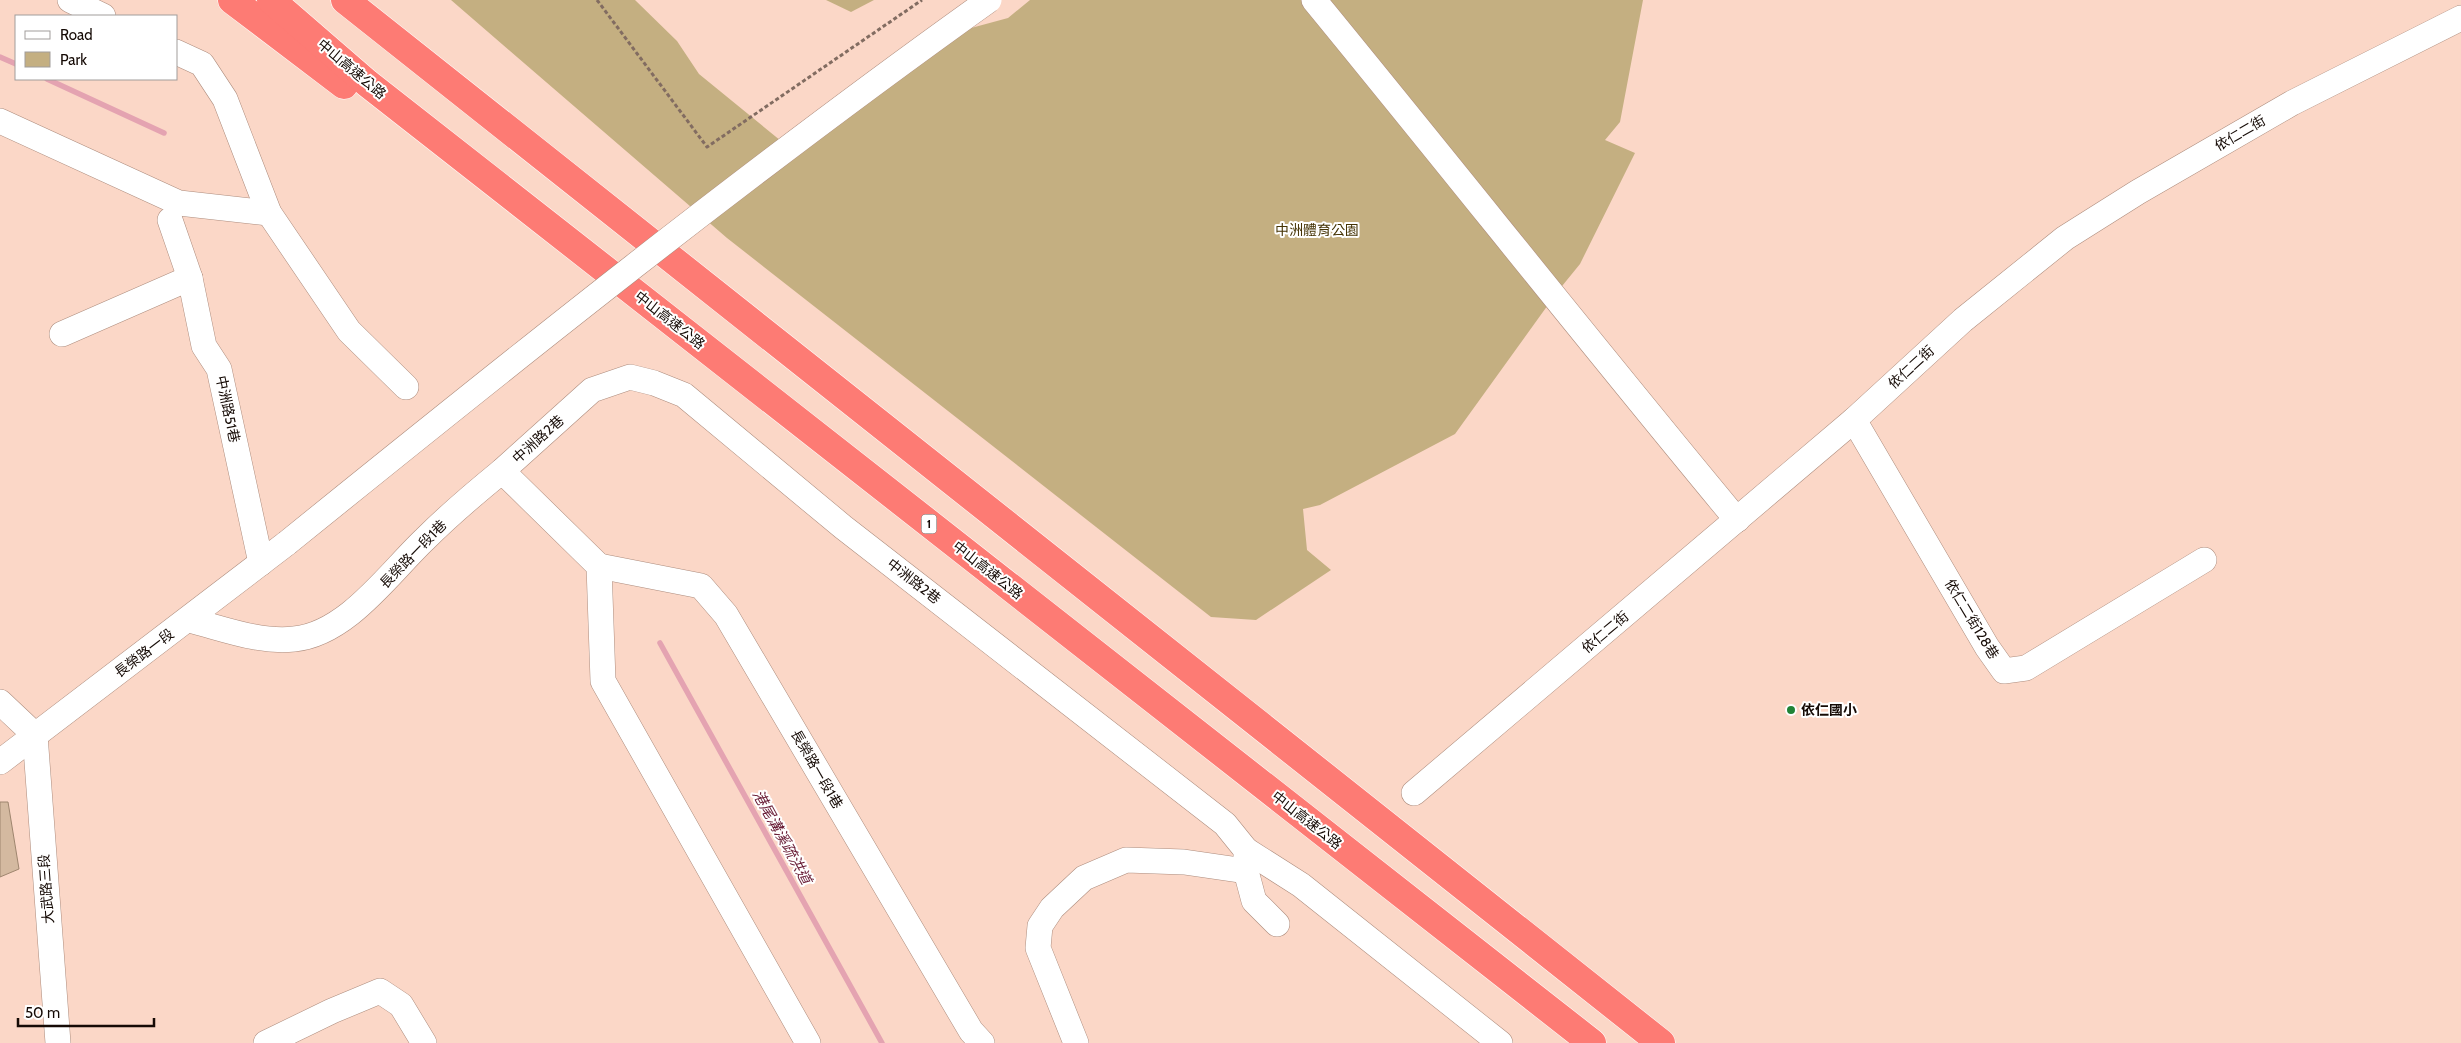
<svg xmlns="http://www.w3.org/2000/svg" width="2461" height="1043" viewBox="0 0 2461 1043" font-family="Cabin,'Noto Sans TC',sans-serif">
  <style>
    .green { fill: #c4af81 }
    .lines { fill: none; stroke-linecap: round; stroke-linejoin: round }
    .stream { stroke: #e4a3b1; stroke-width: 5.5 }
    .building { fill: #d4b9a0; stroke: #9e856e }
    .minor-casing { stroke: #ad8c7d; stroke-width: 26 }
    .highway-casing { stroke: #fff; stroke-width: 29 }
    .path { stroke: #826c61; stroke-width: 3; stroke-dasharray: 4 2.5; stroke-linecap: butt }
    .minor { stroke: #fff; stroke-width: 25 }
    .highway { stroke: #fd7b74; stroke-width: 28 }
    .minor-bridge-casing { stroke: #ad8c7d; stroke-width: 26; stroke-linecap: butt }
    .minor-bridge { stroke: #fff; stroke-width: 25 }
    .poi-dot { fill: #208336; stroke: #fff; stroke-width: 2 }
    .labels { text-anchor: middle; stroke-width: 4; stroke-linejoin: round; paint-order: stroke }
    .shield { fill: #fff; stroke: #5b5450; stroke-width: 1 }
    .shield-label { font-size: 12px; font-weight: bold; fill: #150a05 }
    .street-label { font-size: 14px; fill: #150a05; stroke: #fff }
    .park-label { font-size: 14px; fill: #453304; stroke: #fff }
    .poi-label { font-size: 14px; font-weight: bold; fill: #150a05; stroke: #fff; text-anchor: start }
    .water-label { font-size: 15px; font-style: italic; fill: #6a1e37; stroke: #fff }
  </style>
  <rect width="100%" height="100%" fill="#fbd7c7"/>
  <g class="green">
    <path d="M451 0H635L677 41 699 74 797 154 949 34 1008 18 1030 0H1643L1620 122 1605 140 1635 153 1580 264 1558 291 1455 434 1320 505 1303 509 1307 550 1331 570 1256 620 1211 617 727 238Z"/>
    <path d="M826 0H874L851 12Z"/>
  </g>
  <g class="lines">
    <g class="stream">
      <path d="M0 57 16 64"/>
      <path d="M47 79 164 133"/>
      <path d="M660 643 882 1043"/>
    </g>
  </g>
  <path class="building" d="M0 802H8L19 869 0 877Z"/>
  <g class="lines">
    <defs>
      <g id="minor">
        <path d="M70 0 103 16"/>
        <path d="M1314 0C1456 173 1594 348 1737 520"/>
        <path d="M176 52 202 64 225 99 269 213 349 331 406 387"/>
        <path d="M0 121 179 203 269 213"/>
        <path d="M170 220 190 278"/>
        <path d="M62 334 190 278 204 346 219 369 261 563"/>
        <path d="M1854 420 1987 647 2004 671 2026 668 2204 560"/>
        <path d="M502 471 592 390 630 377 654 383 684 395 843 527 1225 824 1246 850V871L1254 901 1277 924"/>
        <path d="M599 566 701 586 726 615 971 1031 982 1043"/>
        <path d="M189 620C222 628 259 643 294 639 347 634 389 573 425 539 449 515 475 493 502 471L599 566 603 681 808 1043"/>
        <path d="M0 702 35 735"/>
        <path d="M35 735 58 1043"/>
        <path d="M0 762 287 543"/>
        <path d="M1414 793 1854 420 1963 320 2065 238 2138 192 2292 103 2461 18"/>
        <path d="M1246 850 1301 885 1500 1043"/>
        <path d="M266 1043 332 1011 380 991 401 1005 424 1043"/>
        <path d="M1076 1043 1038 948 1040 926 1052 908 1084 878 1126 860 1184 862 1246 871"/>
      </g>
      <g id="highway">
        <path d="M232 0 344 85"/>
        <path d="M271 0 367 83 1592 1043"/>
        <path d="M345 0 1661 1043"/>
      </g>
    </defs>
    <use href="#minor" class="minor-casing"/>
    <use href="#highway" class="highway-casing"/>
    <path class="path" d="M597 0 707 147 922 0"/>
    <use href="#minor" class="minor"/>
    <use href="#highway" class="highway"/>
    <defs>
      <path id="minor-bridge" d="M287 543C517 357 748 172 989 0"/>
    </defs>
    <use href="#minor-bridge" class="minor-bridge-casing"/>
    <use href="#minor-bridge" class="minor-bridge"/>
  </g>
  <circle class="poi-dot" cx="1791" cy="710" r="5"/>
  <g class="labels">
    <rect class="shield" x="921.5" y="514.5" width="15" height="19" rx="4"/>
    <g class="shield-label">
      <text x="929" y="528">1</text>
    </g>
    <g class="street-label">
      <text transform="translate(352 69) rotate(40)" y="5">中山高速公路</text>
      <text transform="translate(2240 133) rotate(-30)" y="5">依仁二街</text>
      <text transform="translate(670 320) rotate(38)" y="5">中山高速公路</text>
      <text transform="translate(1911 367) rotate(-42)" y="5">依仁二街</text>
      <text transform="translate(228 409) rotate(78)" y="5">中洲路51巷</text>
      <text transform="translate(538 439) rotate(-42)" y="5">中洲路2巷</text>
      <text transform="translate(413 554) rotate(-46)" y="5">長榮路一段1巷</text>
      <text transform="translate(988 570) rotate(38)" y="5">中山高速公路</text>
      <text transform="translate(914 581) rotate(38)" y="5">中洲路2巷</text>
      <text transform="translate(1972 619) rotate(59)" y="5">依仁二街128巷</text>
      <text transform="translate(1605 632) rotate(-40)" y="5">依仁二街</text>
      <text transform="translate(144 653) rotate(-37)" y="5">長榮路一段</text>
      <text transform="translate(817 769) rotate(60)" y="5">長榮路一段1巷</text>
      <text transform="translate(1307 820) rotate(38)" y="5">中山高速公路</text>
      <text transform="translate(46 889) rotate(-94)" y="5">大武路三段</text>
    </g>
    <g class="park-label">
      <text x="1317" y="235">中洲體育公園</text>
    </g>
    <g class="poi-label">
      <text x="1801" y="715">依仁國小</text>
    </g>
    <g class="water-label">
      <text transform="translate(782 837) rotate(61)" y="5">港尾溝溪疏洪道</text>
    </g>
  </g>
  <rect x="15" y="15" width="162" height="65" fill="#ffffff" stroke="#a19d9b"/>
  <rect x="25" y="31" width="25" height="8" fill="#ffffff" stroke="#a19d9b"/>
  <text x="60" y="40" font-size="15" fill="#150a05">Road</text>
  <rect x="25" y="52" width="25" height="15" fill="#c4af81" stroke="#a19d9b"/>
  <text x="60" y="65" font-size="15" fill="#150a05">Park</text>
  <path d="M18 1018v8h136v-8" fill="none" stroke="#150a05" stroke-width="2.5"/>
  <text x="25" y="1018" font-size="15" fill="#150a05" stroke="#ffffff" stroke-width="4" paint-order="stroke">50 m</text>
</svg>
